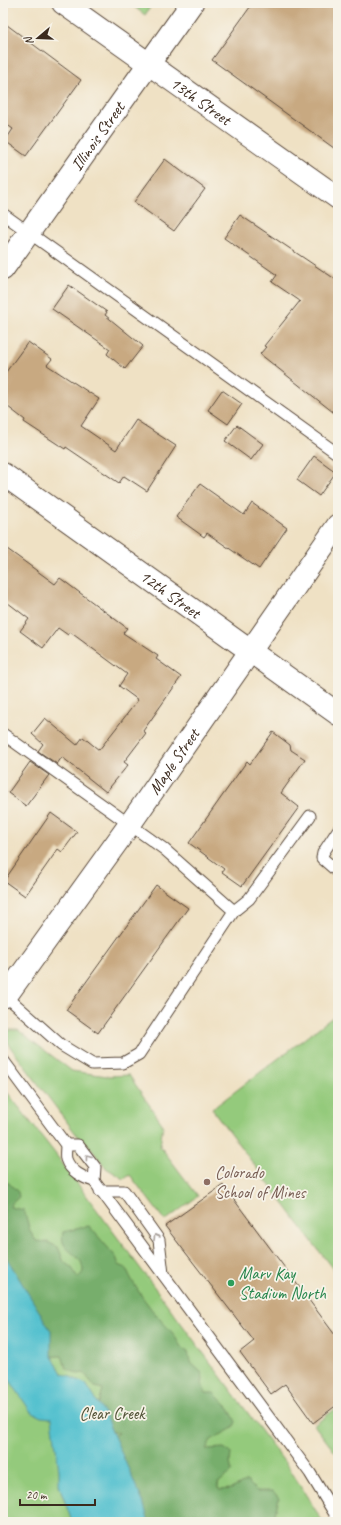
<svg xmlns="http://www.w3.org/2000/svg" width="341" height="1525" viewBox="0 0 341 1525" font-family="Caveat,sans-serif">
  <style>
    .green { fill: #94ca7c; stroke: #687a4d }
    .forest { fill: #77ae6c; stroke: #596c45 }
    .water { fill: #55c1cf; stroke: #487676 }
    .building { fill: #c8a981 }
    .lines { fill: none; stroke-linecap: round; stroke-linejoin: round }
    .service-casing { stroke: #564537; stroke-width: 13 }
    .minor-casing { stroke: #564537; stroke-width: 24 }
    .service { stroke: #fff; stroke-width: 11 }
    .minor { stroke: #fff; stroke-width: 22 }
    .oneway { stroke: #a79f9a }
    .education-dot { fill: #8d6e63; stroke: #f7f3e8; stroke-width: 1.5 }
    .leisure-dot { fill: #2e9e5b; stroke: #f7f3e8; stroke-width: 1.5 }
    .labels { text-anchor: middle; stroke-width: 3.5; stroke-linejoin: round; paint-order: stroke }
    .street-label { font-size: 17px; fill: #3b2a1e; stroke: #f7f3e8 }
    .education-label { font-size: 17px; fill: #785e54; stroke: #f7f3e8; text-anchor: start }
    .leisure-label { font-size: 17px; fill: #27864d; stroke: #f7f3e8; text-anchor: start }
    .park-label { font-size: 17px; fill: #515236; stroke: #f7f3e8 }
  </style>
  <rect width="100%" height="100%" fill="#f7f3e8"/>
  <filter id="ink" filterUnits="userSpaceOnUse"><feTurbulence type="fractalNoise" baseFrequency=".025" numOctaves="2"/><feDisplacementMap in="SourceGraphic" scale="8" xChannelSelector="R" yChannelSelector="G"/><feConvolveMatrix kernelMatrix="1 2 1 2 8 2 1 2 1" color-interpolation-filters="sRGB"/></filter>
  <filter id="wash" filterUnits="userSpaceOnUse"><feTurbulence type="fractalNoise" baseFrequency=".012" numOctaves="4" result="noise"/><feDisplacementMap in="SourceGraphic" scale="16" xChannelSelector="R" yChannelSelector="G"/><feGaussianBlur stdDeviation="0.9" result="paint"/><feColorMatrix in="noise" values="0 0 0 0 0 0 0 0 0 0 0 0 0 0 0 0 0 1.4 0 .05"/><feComposite in="paint" operator="in"/></filter>
  <g filter="url(#wash)">
    <rect width="100%" height="100%" fill="#efe1c4"/>
    <g class="green">
      <path d="M129 3H153L145 15Z"/>
      <path d="M338 1013V1276L212 1109Z"/>
      <path d="M9 1030H18L72 1071 107 1076 129 1075 163 1125 160 1146 198 1196 165 1221 130 1175 124 1179 106 1168 85 1141 79 1138 8 1044 7 1034Z"/>
      <path d="M3 1087 54 1152 291 1471 323 1522H3Z"/>
      <path d="M338 1407V1456L314 1425Z"/>
    </g>
    <path class="forest" d="M3 1183H9L18 1192 19 1197 12 1203 10 1207 24 1210 30 1231 36 1241 47 1242 58 1247 64 1262 72 1268 78 1278 83 1272C83 1269 82 1264 81 1262 74 1251 59 1249 63 1232L89 1226 116 1257 119 1265 126 1268C136 1291 153 1313 171 1331 178 1339 178 1347 188 1352L190 1362 201 1372 203 1378 202 1385 206 1393H214L229 1408 236 1422 233 1428 211 1440 206 1449 224 1448 231 1453 230 1463 232 1472 218 1483 219 1490 231 1489 247 1481 257 1491H273L279 1498 273 1521 275 1522H133L108 1439 118 1433 100 1428 97 1410 103 1389 95 1387 84 1373 78 1374 66 1368 62 1356 42 1357 3 1281Z"/>
    <path class="water" d="M3 1252 51 1331V1355L62 1373 86 1384 103 1411 143 1502 149 1522H72L59 1485V1471L52 1418 41 1417 31 1412 3 1370Z"/>
    <g id="blocks">
      <g class="building">
        <path d="M253 3H338V151L212 60Z"/>
        <path d="M3 22 81 80 26 156 5 141 13 129 3 122Z"/>
        <path d="M165 159 205 189 174 231 134 202Z"/>
        <path d="M240 215 338 281V416L260 354 266 347 264 346 300 301 272 282 277 275 224 238Z"/>
        <path d="M69 285 107 312 105 315 143 346 125 369 107 354 110 349 52 309Z"/>
        <path d="M28 342 52 359 47 365 99 399 81 426 116 450 136 420 176 446 147 491 124 476 119 483 66 447 65 449 24 422 25 420 3 403V376Z"/>
        <path d="M222 390 242 404 228 424 208 410Z"/>
        <path d="M237 425 263 444 251 460 225 441Z"/>
        <path d="M314 456 336 472 319 496 297 480Z"/>
        <path d="M200 484 244 515 252 503 287 528 259 569 207 533 204 537 176 517Z"/>
        <path d="M3 546 55 584 60 578 127 628 123 633 158 656 156 659 181 677 143 731 146 733 124 762 128 765 106 792 62 757 57 764 38 751 43 744 32 734 45 718 77 745 83 737 99 750 138 700 119 686 127 674 70 632 68 635 58 628 43 648 20 631 29 619 3 599Z"/>
        <path d="M273 732 290 745 291 750 305 759 281 793 299 807 242 886 222 872 224 869 189 843 247 761 250 764Z"/>
        <path d="M30 762 49 775 26 806 8 793Z"/>
        <path d="M51 813 77 832 62 852 58 849 25 896 4 881Z"/>
        <path d="M156 885 188 908 98 1033 66 1010Z"/>
        <path d="M223 1185 338 1339V1404L313 1423 285 1384 271 1394 240 1352 254 1341 165 1226Z"/>
      </g>
    </g>
  </g>
  <g filter="url(#ink)">
    <use href="#blocks" fill-opacity="0" stroke="#564537" stroke-width="1"/>
    <g class="lines">
      <defs>
        <g id="service">
          <path d="M3 214 338 454"/>
          <path d="M3 734 164 849 234 911 139 1054 123 1063 92 1064 61 1045 6 996"/>
          <path d="M338 830 323 853 322 858 338 872"/>
          <path d="M234 911 249 899 310 816"/>
          <path d="M3 1060 66 1145C66 1149 65 1155 66 1159 70 1171 83 1178 94 1181"/>
          <path d="M66 1145H78L95 1167 94 1181 310 1473 338 1519"/>
          <path d="M100 1191H124L159 1240 163 1274"/>
        </g>
        <g id="minor">
          <path id="s1" d="M63 3 338 198"/>
          <path id="s2" d="M3 269 192 3"/>
          <path id="s3" d="M3 474 338 714"/>
          <path id="s4" d="M3 994 6 996 130 824 338 525"/>
        </g>
      </defs>
      <use href="#service" class="service-casing"/>
      <use href="#minor" class="minor-casing"/>
      <use href="#service" class="service"/>
      <use href="#minor" class="minor"/>
    </g>
    <defs><path id="oneway-chevron" d="M-2-3.5L2.5 0L-2 3.5" fill="none" stroke-width="1.6" stroke-linecap="round" stroke-linejoin="round"/></defs>
    <g class="oneway">
      <use href="#oneway-chevron" transform="translate(88 1157) rotate(-127)"/>
      <use href="#oneway-chevron" transform="translate(156 1237) rotate(-121)"/>
    </g>
  </g>
  <circle class="education-dot" cx="207" cy="1182" r="4"/>
  <circle class="leisure-dot" cx="231" cy="1283" r="4"/>
  <g class="labels">
    <g class="street-label">
      <text dy="6" stroke="none"><textPath href="#s1" startOffset="169">13th Street</textPath></text>
      <text dy="6" stroke="none"><textPath href="#s2" startOffset="163">Illinois Street</textPath></text>
      <text dy="6" stroke="none"><textPath href="#s3" startOffset="206">12th Street</textPath></text>
      <text dy="6" stroke="none"><textPath href="#s4" startOffset="292">Maple Street</textPath></text>
    </g>
    <g class="education-label">
      <text x="215" y="1178">Colorado<tspan x="215" dy="20">School of Mines</tspan></text>
    </g>
    <g class="leisure-label">
      <text x="239" y="1279">Marv Kay<tspan x="239" dy="20">Stadium North</tspan></text>
    </g>
    <g class="park-label">
      <text x="112" y="1419">Clear Creek</text>
    </g>
  </g>
  <rect width="341" height="1525" fill="none" stroke="#f7f3e8" stroke-width="16"/>
  <g transform="translate(38 38) rotate(251)" stroke="#f7f3e8" stroke-width="3" paint-order="stroke">
  <path d="M0-3L7 15L0 10L-7 15Z" fill="#3b2a1e"/>
  <text y="-6" font-size="11" font-weight="bold" text-anchor="middle" fill="#3b2a1e">N</text>
  </g>
  <path d="M20 1499v6h75v-6" fill="none" stroke="#3b2a1e" stroke-width="2"/>
  <text x="26" y="1499" font-size="12" fill="#3b2a1e" stroke="#f7f3e8" stroke-width="3" paint-order="stroke">20 m</text>
</svg>
